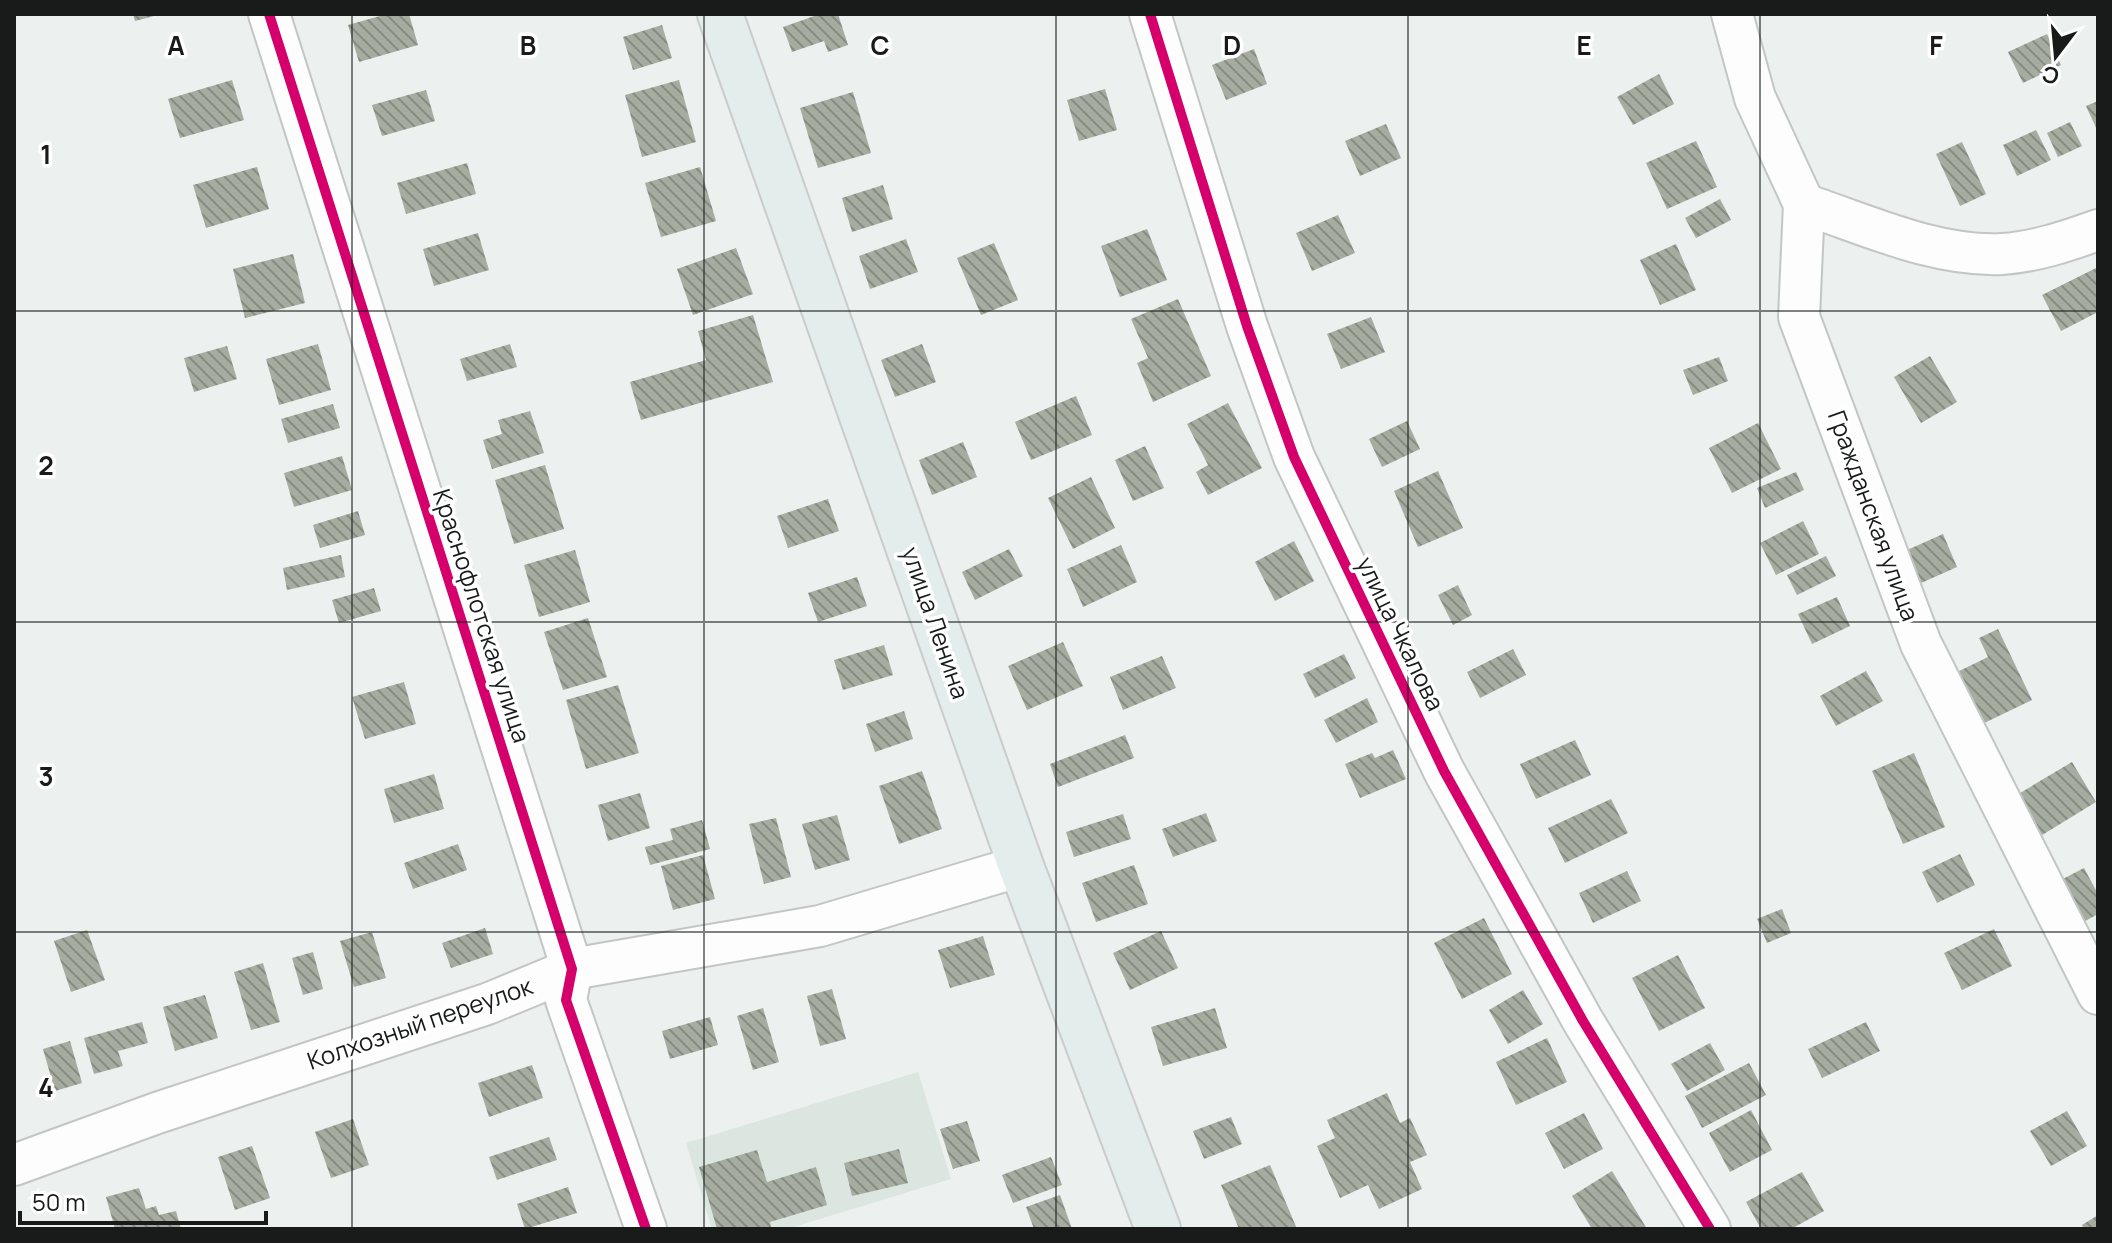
<svg xmlns="http://www.w3.org/2000/svg" width="2112" height="1243" viewBox="0 0 2112 1243" font-family="Manrope,sans-serif">
  <style>
    .built { fill: #dbe6e0 }
    .building { fill: url(#building-back-hatch) }
    .lines { fill: none; stroke-linecap: round; stroke-linejoin: round }
    .minor-casing { stroke: #c2c6c4; stroke-width: 44 }
    .major-casing { stroke: #cacccb; stroke-width: 48 }
    .minor { stroke: #fcfdfc; stroke-width: 40 }
    .major { stroke: #e3edec; stroke-width: 44 }
    .cycleway-casing { stroke: #fff; stroke-width: 15 }
    .cycleway { stroke: #d6006c; stroke-width: 10 }
    .grid { fill: none; stroke: #181b1a; stroke-width: 2; stroke-opacity: 0.55 }
    .labels { text-anchor: middle; stroke-width: 7; stroke-linejoin: round; paint-order: stroke }
    .street-label { font-size: 24px; fill: #181b1a; stroke: #fff }
    .grid-label { font-size: 26px; text-anchor: middle; font-weight: bold; fill: #181b1a; stroke: #fff; stroke-width: 7; stroke-linejoin: round; paint-order: stroke }
  </style>
  <defs>
    <pattern id="building-back-hatch" width="6" height="6" patternUnits="userSpaceOnUse" patternTransform="scale(2)"><rect width="6" height="6" fill="#a6ada0"/><path d="M-1 5l2 2M0 0l6 6M5-1l2 2" fill="none" stroke="#868c82"/></pattern>
  </defs>
  <rect width="100%" height="100%" fill="#ecf0ee"/>
  <path class="built" d="M918 1072 951 1179 787 1229H712L686 1143Z"/>
  <g class="building">
    <path d="M133 14H158V15L135 21Z"/>
    <path d="M387 14H409L418 45 359 62 348 25Z"/>
    <path d="M820 14H838L848 45 828 52 824 41 792 52 783 27Z"/>
    <path d="M662 25 672 58 633 70 623 37Z"/>
    <path d="M2047 34 2061 65 2023 83 2008 52Z"/>
    <path d="M1254 49 1267 84 1226 100 1212 65Z"/>
    <path d="M1659 74 1674 104 1633 125 1617 97Z"/>
    <path d="M232 80 244 120 180 138 168 99Z"/>
    <path d="M679 80 696 142 642 157 625 95Z"/>
    <path d="M1105 89 1117 130 1079 141 1067 100Z"/>
    <path d="M426 90 435 121 382 136 372 105Z"/>
    <path d="M853 92 871 153 818 168 800 108Z"/>
    <path d="M2098 101V132L2086 106Z"/>
    <path d="M2070 122 2082 146 2058 157 2047 133Z"/>
    <path d="M1386 124 1401 158 1360 176 1345 141Z"/>
    <path d="M2036 130 2051 160 2017 176 2003 145Z"/>
    <path d="M1696 141 1717 187 1667 209 1646 163Z"/>
    <path d="M1962 142 1986 194 1960 206 1936 154Z"/>
    <path d="M467 163 476 194 406 214 397 183Z"/>
    <path d="M257 167 269 209 206 228 193 185Z"/>
    <path d="M700 167 716 221 661 237 645 183Z"/>
    <path d="M883 185 893 219 852 232 842 198Z"/>
    <path d="M1720 199 1731 220 1696 238 1685 218Z"/>
    <path d="M1338 215 1355 253 1312 271 1296 233Z"/>
    <path d="M1147 229 1167 280 1120 297 1101 246Z"/>
    <path d="M478 233 489 270 434 286 423 249Z"/>
    <path d="M906 239 918 272 870 289 859 256Z"/>
    <path d="M994 243 1018 300 981 315 957 258Z"/>
    <path d="M1676 244 1696 290 1660 305 1640 260Z"/>
    <path d="M736 248 753 294 693 315 677 269Z"/>
    <path d="M293 254 305 303 245 318 233 269Z"/>
    <path d="M2098 267V312L2061 331 2042 295Z"/>
    <path d="M1178 299 1211 376 1153 402 1137 363 1148 358 1131 319Z"/>
    <path d="M753 315 773 382 641 420 630 382 706 360 698 331Z"/>
    <path d="M1371 317 1385 352 1341 369 1327 334Z"/>
    <path d="M318 344 331 390 279 405 266 359Z"/>
    <path d="M510 344 517 367 467 381 460 359Z"/>
    <path d="M922 344 936 382 895 397 881 360Z"/>
    <path d="M227 346 237 379 194 392 184 358Z"/>
    <path d="M1930 356 1957 402 1921 423 1894 377Z"/>
    <path d="M1719 357 1728 381 1693 395 1683 370Z"/>
    <path d="M1076 396 1092 435 1031 460 1015 422Z"/>
    <path d="M1228 403 1262 468 1208 495 1196 472 1208 465 1187 424Z"/>
    <path d="M333 404 340 428 288 443 281 419Z"/>
    <path d="M530 411 544 453 492 469 483 440 502 434 498 420Z"/>
    <path d="M1407 421 1420 449 1382 467 1369 439Z"/>
    <path d="M1758 423 1781 469 1732 493 1709 448Z"/>
    <path d="M963 442 977 477 932 495 919 460Z"/>
    <path d="M1145 446 1164 488 1133 501 1115 460Z"/>
    <path d="M342 456 352 490 294 507 284 473Z"/>
    <path d="M545 465 564 529 514 544 495 480Z"/>
    <path d="M1438 471 1463 528 1418 547 1394 491Z"/>
    <path d="M1796 472 1804 490 1765 508 1757 488Z"/>
    <path d="M1091 477 1115 528 1073 549 1048 498Z"/>
    <path d="M828 499 839 531 788 548 777 516Z"/>
    <path d="M358 511 365 535 320 548 313 525Z"/>
    <path d="M1803 521 1819 554 1776 575 1760 543Z"/>
    <path d="M1943 534 1957 567 1910 588 1896 555Z"/>
    <path d="M1294 541 1314 581 1275 601 1255 562Z"/>
    <path d="M1121 545 1137 582 1083 607 1067 569Z"/>
    <path d="M1009 549 1023 576 975 600 962 572Z"/>
    <path d="M575 550 590 602 539 617 524 565Z"/>
    <path d="M341 555 345 577 287 590 283 568Z"/>
    <path d="M1826 556 1836 576 1797 595 1787 575Z"/>
    <path d="M857 577 867 606 818 622 808 593Z"/>
    <path d="M1458 585 1472 615 1453 625 1438 595Z"/>
    <path d="M374 588 381 611 339 623 332 600Z"/>
    <path d="M1837 597 1850 626 1812 644 1798 614Z"/>
    <path d="M588 618 607 677 563 690 544 632Z"/>
    <path d="M1998 629 2032 700 1976 727 1951 675 1988 657 1979 638Z"/>
    <path d="M1063 642 1083 686 1027 710 1008 666Z"/>
    <path d="M884 645 893 675 843 690 834 660Z"/>
    <path d="M1513 649 1526 675 1480 698 1467 672Z"/>
    <path d="M1344 654 1356 678 1315 698 1303 674Z"/>
    <path d="M1162 656 1176 688 1123 710 1110 677Z"/>
    <path d="M1866 671 1883 701 1836 726 1820 696Z"/>
    <path d="M404 682 416 724 365 739 352 697Z"/>
    <path d="M618 685 639 753 586 769 566 700Z"/>
    <path d="M1367 698 1378 722 1336 743 1324 720Z"/>
    <path d="M904 711 913 739 875 752 866 724Z"/>
    <path d="M1125 735 1134 758 1058 787 1050 764Z"/>
    <path d="M1575 740 1591 775 1536 799 1520 764Z"/>
    <path d="M1393 750 1406 779 1360 798 1345 764 1372 753 1375 758Z"/>
    <path d="M1914 753 1945 827 1903 844 1872 771Z"/>
    <path d="M2072 762 2096 802 2034 840 2010 799Z"/>
    <path d="M922 771 942 829 899 844 879 786Z"/>
    <path d="M434 774 444 809 394 823 384 789Z"/>
    <path d="M640 793 650 828 608 841 598 805Z"/>
    <path d="M1611 799 1628 833 1565 863 1548 828Z"/>
    <path d="M1206 813 1217 841 1173 857 1162 829Z"/>
    <path d="M1123 814 1131 839 1074 857 1066 832Z"/>
    <path d="M837 815 850 860 815 870 802 824Z"/>
    <path d="M776 818 791 877 764 884 749 824Z"/>
    <path d="M702 820 710 849 650 865 645 847 673 840 670 829Z"/>
    <path d="M458 844 467 870 413 889 404 863Z"/>
    <path d="M1960 854 1975 885 1937 903 1922 872Z"/>
    <path d="M703 855 715 899 673 910 661 866Z"/>
    <path d="M1134 865 1148 904 1096 922 1082 883Z"/>
    <path d="M2084 868 2098 894V914L2078 925 2055 883Z"/>
    <path d="M1627 871 1641 901 1593 923 1579 893Z"/>
    <path d="M1782 909 1791 933 1767 943 1757 919Z"/>
    <path d="M1484 918 1512 974 1462 999 1434 943Z"/>
    <path d="M485 928 493 954 451 968 442 943Z"/>
    <path d="M1994 929 2012 966 1962 990 1944 953Z"/>
    <path d="M87 930 105 980 71 992 54 941Z"/>
    <path d="M1161 931 1178 968 1130 990 1113 953Z"/>
    <path d="M372 932 386 978 354 987 340 941Z"/>
    <path d="M983 936 995 975 950 988 938 950Z"/>
    <path d="M313 952 323 989 303 995 292 958Z"/>
    <path d="M1678 955 1705 1008 1659 1031 1632 978Z"/>
    <path d="M263 963 280 1022 251 1030 234 972Z"/>
    <path d="M832 989 846 1039 820 1046 807 996Z"/>
    <path d="M1523 990 1543 1024 1508 1044 1489 1010Z"/>
    <path d="M205 995 218 1038 175 1051 163 1007Z"/>
    <path d="M763 1008 779 1062 753 1070 737 1016Z"/>
    <path d="M1215 1008 1227 1048 1163 1066 1151 1027Z"/>
    <path d="M710 1017 718 1045 670 1059 662 1031Z"/>
    <path d="M142 1022 148 1043 118 1051 123 1066 94 1074 84 1038Z"/>
    <path d="M1866 1022 1880 1051 1822 1078 1808 1049Z"/>
    <path d="M1547 1038 1567 1082 1516 1105 1496 1062Z"/>
    <path d="M70 1041 82 1083 55 1091 43 1049Z"/>
    <path d="M1710 1043 1725 1070 1687 1091 1671 1064Z"/>
    <path d="M1749 1063 1766 1095 1702 1128 1685 1096Z"/>
    <path d="M532 1065 543 1098 489 1117 478 1083Z"/>
    <path d="M1387 1093 1400 1123 1410 1118 1427 1155 1410 1162 1422 1189 1379 1209 1368 1185 1340 1198 1317 1146 1335 1138 1327 1120Z"/>
    <path d="M1751 1110 1772 1150 1730 1172 1709 1133Z"/>
    <path d="M2067 1111 2087 1146 2051 1166 2030 1131Z"/>
    <path d="M1584 1113 1603 1149 1564 1169 1545 1133Z"/>
    <path d="M1231 1117 1242 1144 1204 1159 1193 1131Z"/>
    <path d="M353 1119 369 1165 331 1178 315 1132Z"/>
    <path d="M967 1121 980 1161 953 1169 940 1129Z"/>
    <path d="M549 1137 557 1160 497 1180 489 1157Z"/>
    <path d="M252 1146 270 1198 235 1210 218 1157Z"/>
    <path d="M899 1149 908 1183 852 1196 844 1163Z"/>
    <path d="M757 1150 767 1182 816 1167 827 1205 770 1222 771 1227 765 1229H717L699 1167Z"/>
    <path d="M1051 1157 1062 1185 1013 1203 1002 1175Z"/>
    <path d="M1270 1165 1297 1229H1239L1221 1185Z"/>
    <path d="M1612 1171 1647 1229H1592L1572 1196Z"/>
    <path d="M1802 1172 1824 1211 1791 1229H1761L1746 1202Z"/>
    <path d="M568 1187 577 1213 525 1229 517 1204Z"/>
    <path d="M139 1188 146 1209 156 1206 159 1215 176 1211 181 1229H115L106 1197Z"/>
    <path d="M1060 1195 1072 1229H1034L1026 1207Z"/>
    <path d="M2098 1215V1229H2084L2082 1225Z"/>
  </g>
  <g class="lines">
    <defs>
      <g id="minor">
        <path d="M269 14 572 969 566 1000 646 1229"/>
        <path d="M1150 14 1247 326 1294 457 1444 771 1583 1021 1710 1229"/>
        <path d="M1732 14 1755 98 1804 204 1799 317 1921 644 2098 994"/>
        <path d="M1804 204C1867 225 1935 257 2002 254 2035 252 2067 241 2098 230"/>
        <path d="M14 1165 157 1113 487 1004 572 969 820 926 1021 866"/>
      </g>
      <path id="major" d="M720 14 1021 866 1158 1229"/>
    </defs>
    <use href="#minor" class="minor-casing"/>
    <use href="#major" class="major-casing"/>
    <use href="#minor" class="minor"/>
    <use href="#major" class="major"/>
    <defs>
      <g id="cycleway">
        <path d="M269 14 572 969 566 1000 646 1229"/>
        <path d="M1150 14 1247 326 1294 457 1444 771 1583 1021 1710 1229"/>
      </g>
    </defs>
    <use href="#cycleway" class="cycleway-casing"/>
    <use href="#cycleway" class="cycleway"/>
  </g>
  <path class="grid" d="M352 14V1229M704 14V1229M1056 14V1229M1408 14V1229M1760 14V1229M14 311H2098M14 622H2098M14 932H2098"/>
  <g class="labels">
    <g class="street-label">
      <text transform="translate(1873 516) rotate(70)" y="8">Гражданская улица</text>
      <text transform="translate(481 616) rotate(72)" y="8">Краснофлотская улица</text>
      <text transform="translate(935 623) rotate(71)" y="8">улица Ленина</text>
      <text transform="translate(1400 634) rotate(64)" y="8">улица Чкалова</text>
      <text transform="translate(420 1024) rotate(-19)" y="8">Колхозный переулок</text>
    </g>
  </g>
  <g class="grid-label">
    <text x="176" y="55">A</text>
    <text x="528" y="55">B</text>
    <text x="880" y="55">C</text>
    <text x="1232" y="55">D</text>
    <text x="1584" y="55">E</text>
    <text x="1936" y="55">F</text>
    <text x="46" y="164">1</text>
    <text x="46" y="475">2</text>
    <text x="46" y="786">3</text>
    <text x="46" y="1097">4</text>
  </g>
  <rect width="2112" height="1243" fill="none" stroke="#181b1a" stroke-width="32"/>
  <g transform="translate(2056 56) rotate(196)" stroke="#ffffff" stroke-width="6" paint-order="stroke">
  <path d="M0-6L14 30L0 20L-14 30Z" fill="#181b1a"/>
  <text y="-12" font-size="22" font-weight="bold" text-anchor="middle" fill="#181b1a">С</text>
  </g>
  <path d="M20 1211v12h246v-12" fill="none" stroke="#181b1a" stroke-width="4"/>
  <text x="32" y="1211" font-size="24" fill="#181b1a" stroke="#ffffff" stroke-width="6" paint-order="stroke">50 m</text>
</svg>
